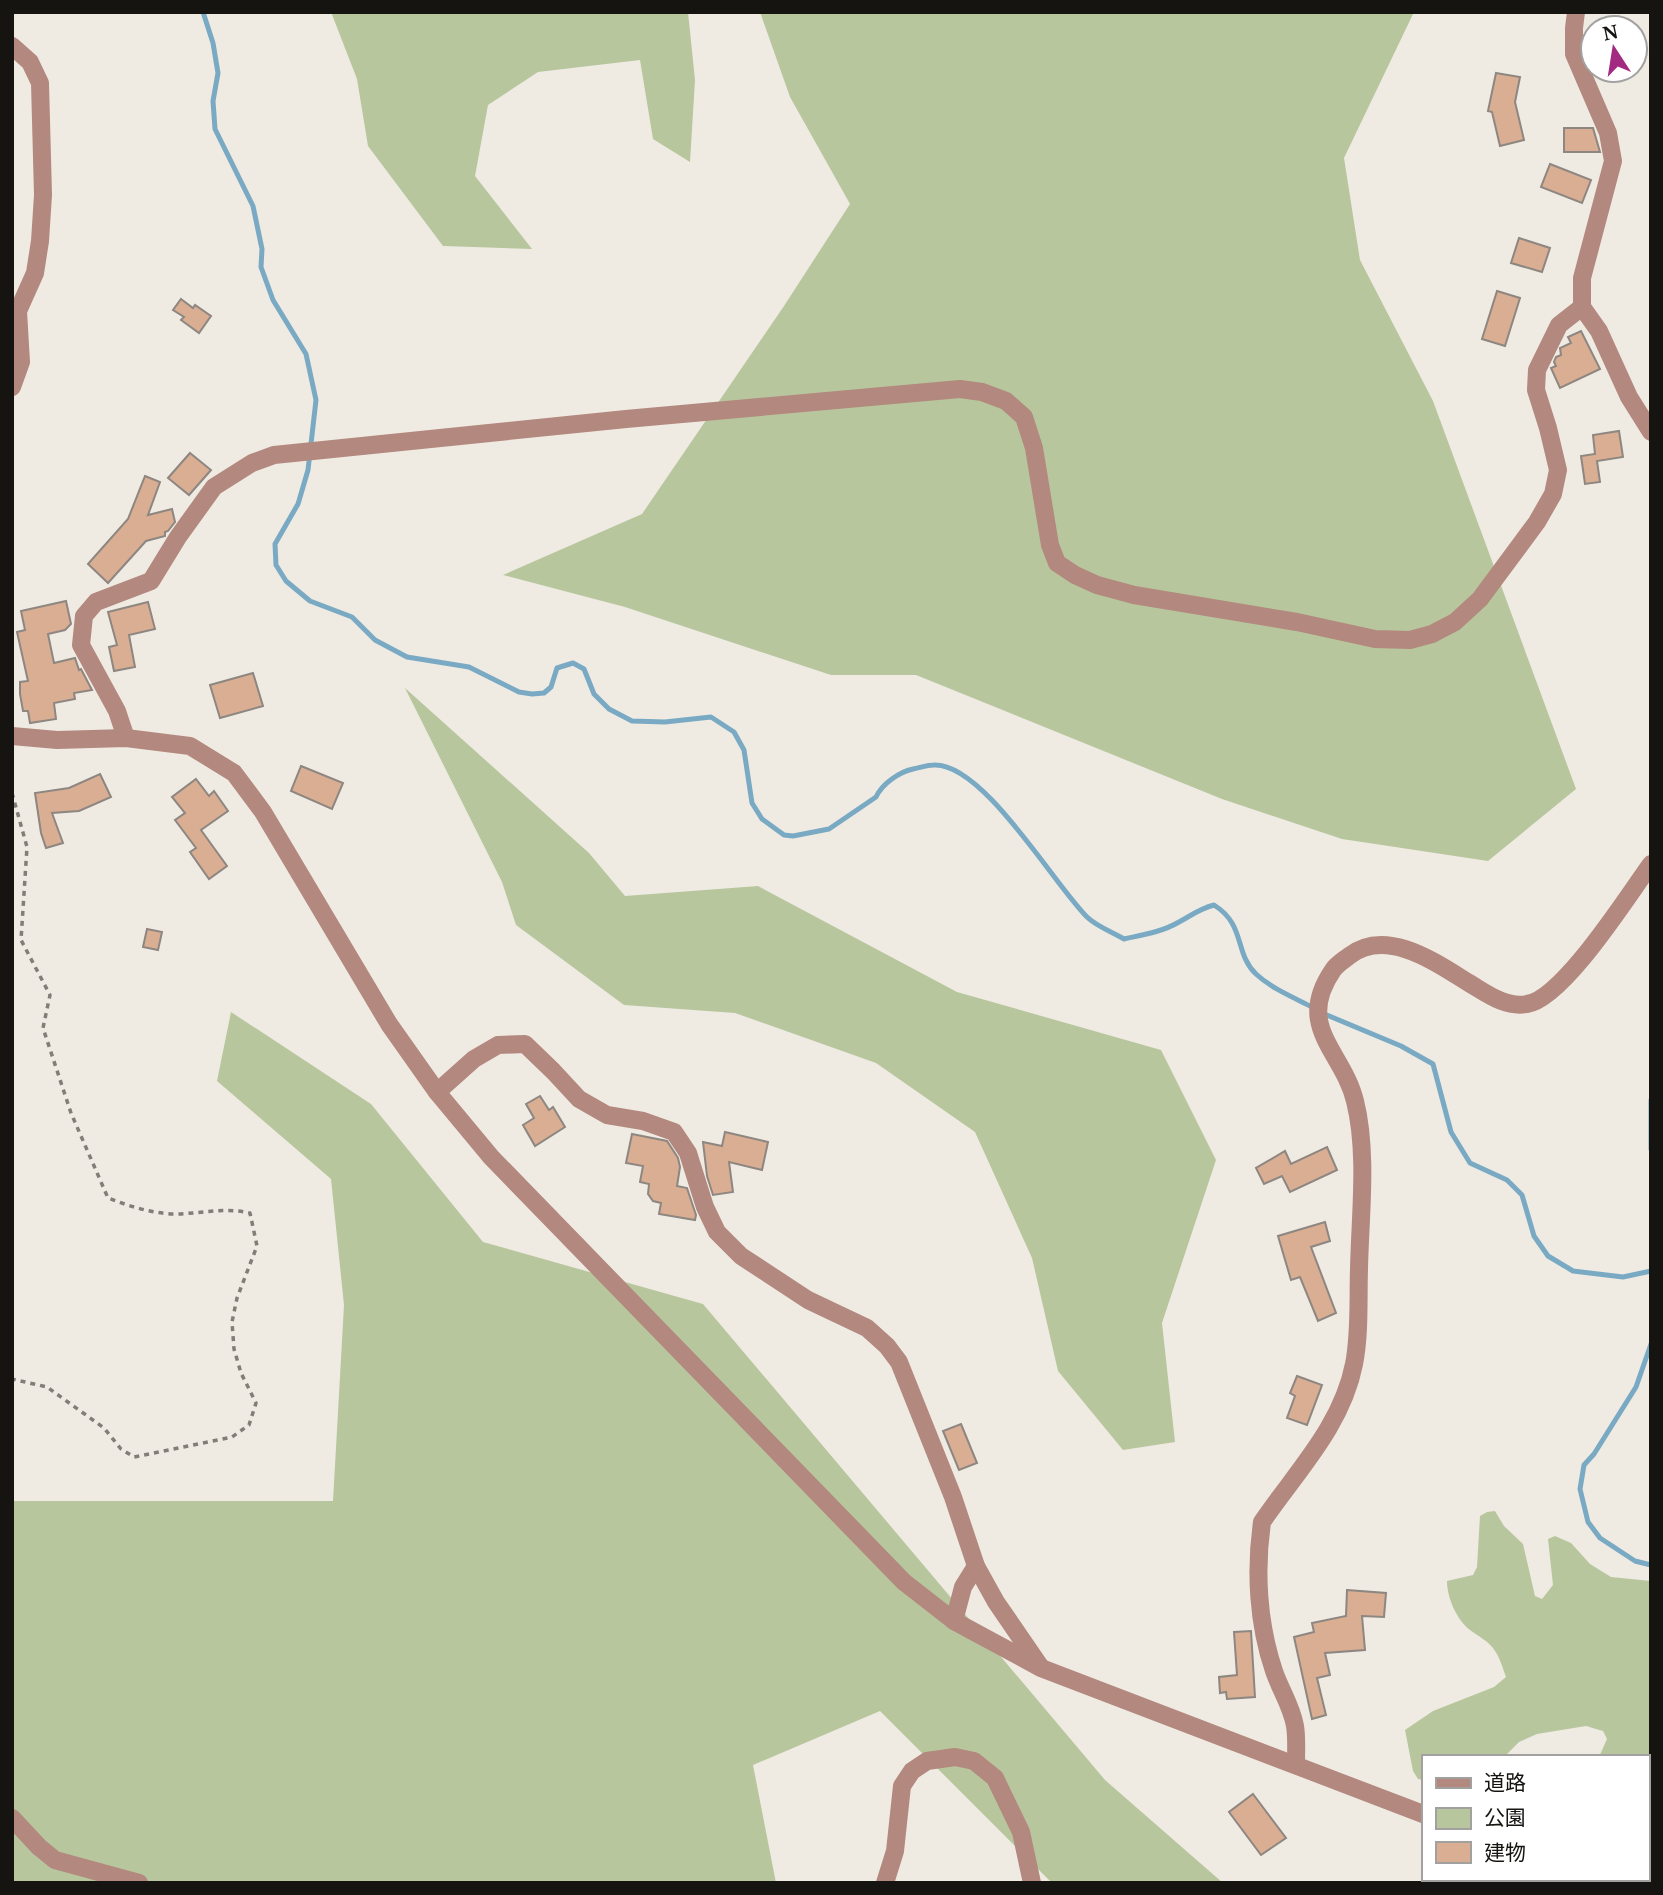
<svg xmlns="http://www.w3.org/2000/svg" width="1663" height="1895" viewBox="0 0 1663 1895" font-family="'Noto Serif','Noto Sans JP',serif">
  <style>
    .green { fill: #b8c69e }
    .lines { fill: none; stroke-linecap: round; stroke-linejoin: round }
    .stream { stroke: #7aaac3; stroke-width: 5 }
    .building { fill: #d9ae93; stroke: #8e8681; stroke-width: 2 }
    .path { stroke: #817e78; stroke-width: 3.5; stroke-dasharray: 5 5; stroke-linecap: butt }
    .minor { stroke: #b3887e; stroke-width: 18 }
  </style>
  <rect width="100%" height="100%" fill="#efebe3"/>
  <g class="green">
    <path d="M331 12H688L695 80 690 162 653 139 640 60 538 72 488 105 475 176 532 249 443 246 368 146 357 79Z"/>
    <path d="M760 12H1414L1344 158 1360 260 1433 401 1576 789 1488 861 1342 839 1222 799 916 675H831L625 607 503 575 642 514 784 306 850 204 790 97Z"/>
    <path d="M405 688 589 853 625 896 758 886 957 992 1161 1050 1216 1160 1162 1323 1175 1442 1123 1450 1058 1371 1032 1258 975 1132 876 1063 735 1013 624 1005 516 925 502 882Z"/>
    <path d="M231 1012 371 1104 483 1242 703 1304 1105 1780 1223 1883H1052L880 1711 753 1765 776 1883H12V1501H333L344 1305 331 1179 217 1081Z"/>
    <path d="M1495 1511 1504 1526 1523 1544 1535 1596 1542 1599 1553 1585 1548 1539 1555 1536 1571 1543 1590 1564 1611 1577 1651 1581V1883H1638L1636 1879H1647V1757H1599L1607 1739 1603 1731 1586 1726 1537 1734 1519 1742 1504 1757H1423V1780L1418 1779 1413 1771 1405 1730 1433 1711 1494 1687 1506 1677C1503 1669 1500 1658 1495 1651 1489 1641 1479 1637 1470 1630 1457 1620 1447 1598 1447 1581L1473 1575 1477 1567 1480 1516 1487 1512Z"/>
  </g>
  <g class="lines">
    <g class="stream">
      <path d="M203 12 213 43 218 73 213 101 215 129 253 206 262 249 261 267 273 300 306 354 316 400 308 470 298 504 275 544 276 565 286 581 310 601 352 617 375 640 407 657 469 667 519 692 532 694 544 693 551 687 557 668 573 663 584 669 594 694 609 709 632 721 665 722 711 717 734 732 744 750 752 803 762 819 784 835 793 836 829 829 876 797C882 784 899 772 913 769 919 768 927 765 934 765 983 763 1053 883 1087 917 1096 926 1112 932 1124 939 1142 935 1162 932 1179 922 1192 915 1199 909 1214 905 1246 925 1234 953 1256 974 1272 989 1295 998 1314 1008"/>
      <path d="M1322 1013 1401 1046 1433 1064 1451 1132 1470 1163 1507 1180 1522 1195 1534 1236 1548 1256 1573 1271 1623 1277 1651 1271"/>
      <path d="M1651 1100V1149"/>
      <path d="M1651 1344 1636 1387 1594 1454 1584 1465 1580 1489 1588 1522 1600 1538 1635 1561 1651 1565"/>
    </g>
  </g>
  <g class="building">
    <path d="M1496 73 1520 77 1515 102 1524 140 1500 146 1492 112 1488 111Z"/>
    <path d="M1564 128H1593L1600 152H1564Z"/>
    <path d="M1550 164 1591 180 1582 203 1541 187Z"/>
    <path d="M1519 238 1550 248 1542 272 1511 263Z"/>
    <path d="M1497 291 1520 298 1505 346 1482 339Z"/>
    <path d="M181 299 193 308 195 305 211 316 199 333 181 320 184 317 173 310Z"/>
    <path d="M1581 331 1600 369 1560 388 1551 368 1556 366 1554 362 1556 357 1561 355 1560 348 1571 343 1568 337Z"/>
    <path d="M1619 431 1623 457 1597 461 1600 482 1585 484 1581 456 1595 454 1593 435Z"/>
    <path d="M190 453 211 470 189 495 168 478Z"/>
    <path d="M145 476 160 482 148 515 172 509 175 522 168 531 165 532V536L146 541 108 583 88 564 128 519Z"/>
    <path d="M66 601 71 624 65 630 48 634 54 663 75 658 79 670 81 669 92 690 74 693 75 699 54 703 56 719 30 723 28 711H23L20 694V682L28 681 17 632 25 630 21 611Z"/>
    <path d="M148 602 155 629 129 635 135 667 114 671 109 647 117 645 108 612Z"/>
    <path d="M253 673 263 706 220 718 210 685Z"/>
    <path d="M301 766 343 783 332 809 291 791Z"/>
    <path d="M100 774 111 797 79 811 52 813 63 843 46 848 41 833 35 793 69 788Z"/>
    <path d="M196 779 209 796 214 791 228 811 201 830 227 866 209 879 190 852 196 848 175 820 185 813 172 797Z"/>
    <path d="M147 929 162 932 158 950 143 947Z"/>
    <path d="M540 1096 549 1110 553 1107 565 1127 535 1146 523 1125 534 1118 526 1104Z"/>
    <path d="M725 1132 768 1142 762 1170 729 1162 733 1192 713 1195 707 1176 703 1142 722 1146Z"/>
    <path d="M632 1134 667 1141 678 1158 680 1167 677 1186 687 1188 696 1215 695 1220 659 1214 661 1203 653 1201 648 1194 649 1184 640 1182 643 1166 626 1163Z"/>
    <path d="M1327 1147 1337 1170 1290 1192 1282 1176 1264 1184 1256 1168 1285 1151 1291 1164Z"/>
    <path d="M1325 1222 1330 1241 1311 1247 1336 1313 1318 1321 1300 1277 1291 1280 1278 1236Z"/>
    <path d="M1297 1376 1322 1385 1307 1425 1287 1418 1295 1396 1290 1393Z"/>
    <path d="M961 1424 977 1463 959 1470 943 1431Z"/>
    <path d="M1347 1590 1386 1593 1384 1617 1362 1616 1365 1650 1325 1653 1330 1675 1317 1678 1326 1715 1312 1719 1294 1637 1314 1632 1312 1623 1346 1616Z"/>
    <path d="M1251 1631 1255 1697 1227 1699 1226 1692 1220 1693 1219 1677 1237 1675 1234 1632Z"/>
    <path d="M1253 1794 1286 1838 1261 1855 1229 1812Z"/>
  </g>
  <g class="lines">
    <path class="path" d="M12 793 27 847 21 940 50 995 43 1028 71 1113 108 1198C129 1206 150 1213 173 1214 199 1214 224 1207 250 1213L257 1246 237 1298 232 1322 234 1349 241 1373 256 1403 249 1425 232 1437 134 1457 121 1449 104 1428 47 1387 12 1379"/>
    <g class="minor">
      <path d="M1576 12 1574 28V54L1608 133 1613 161 1582 278V307L1599 331 1629 397 1651 432"/>
      <path d="M12 46 30 62 40 83 43 195 40 241 35 273 18 311 21 362 12 387"/>
      <path d="M12 736 57 740 126 738 190 746 234 773 263 812 389 1024 437 1092 491 1157 904 1582 954 1621 1041 1668 1423 1814"/>
      <path d="M126 738 117 711 81 645 84 616 96 602 151 581 178 537 214 487 252 463 274 455 626 419 960 389 982 392 1006 401 1024 417 1034 448 1050 545 1057 563 1075 575 1097 585 1134 595 1297 622 1375 639 1410 640 1432 634 1455 622 1480 599 1537 522 1553 494 1558 470 1548 428 1536 390 1537 370 1559 325 1582 307"/>
      <path d="M437 1092 474 1059 498 1045 525 1044 553 1071 579 1099 607 1115 643 1121 674 1132 688 1153 705 1207 717 1232 741 1256 808 1300 867 1328 887 1346 899 1362 953 1497 976 1566 996 1602 1040 1666"/>
      <path d="M954 1621 963 1587 976 1566"/>
      <path d="M1296 1764C1296 1751 1297 1738 1295 1726 1292 1707 1280 1689 1274 1671 1258 1624 1255 1571 1262 1522 1296 1472 1342 1426 1354 1364 1360 1334 1358 1300 1359 1269 1360 1216 1368 1153 1355 1101 1343 1051 1294 1027 1333 970 1337 964 1344 960 1349 956 1386 927 1435 962 1469 983 1486 993 1505 1008 1527 1004 1563 999 1629 894 1651 864"/>
      <path d="M12 1818 39 1847 55 1860 139 1883"/>
      <path d="M1544 1879 1548 1883"/>
      <path d="M885 1883 895 1851 902 1786 912 1771 927 1761 955 1757 974 1761 995 1778 1021 1832 1032 1883"/>
    </g>
  </g>
  <rect width="1663" height="1895" fill="none" stroke="#161411" stroke-width="28"/>
  <rect x="1422" y="1755" width="228" height="126" fill="#ffffff" stroke="#a2a1a0" stroke-width="2"/>
  <rect x="1436" y="1778" width="35" height="10" fill="#b3887e" stroke="#a2a1a0" stroke-width="2"/>
  <text x="1484" y="1790" font-size="21" fill="#161411">道路</text>
  <rect x="1436" y="1808" width="35" height="21" fill="#b8c69e" stroke="#a2a1a0" stroke-width="2"/>
  <text x="1484" y="1825" font-size="21" fill="#161411">公園</text>
  <rect x="1436" y="1842" width="35" height="21" fill="#d9ae93" stroke="#a2a1a0" stroke-width="2"/>
  <text x="1484" y="1860" font-size="21" fill="#161411">建物</text>
  <g transform="translate(1614 49) rotate(348)"><circle r="33" fill="#ffffff" stroke="#a2a1a0" stroke-width="2"/>
  <path d="M0-5L12 26L0 18L-12 26Z" fill="#a32a81"/>
  <text y="-10" font-size="19" font-weight="bold" text-anchor="middle" fill="#161411">N</text>
  </g>
</svg>
